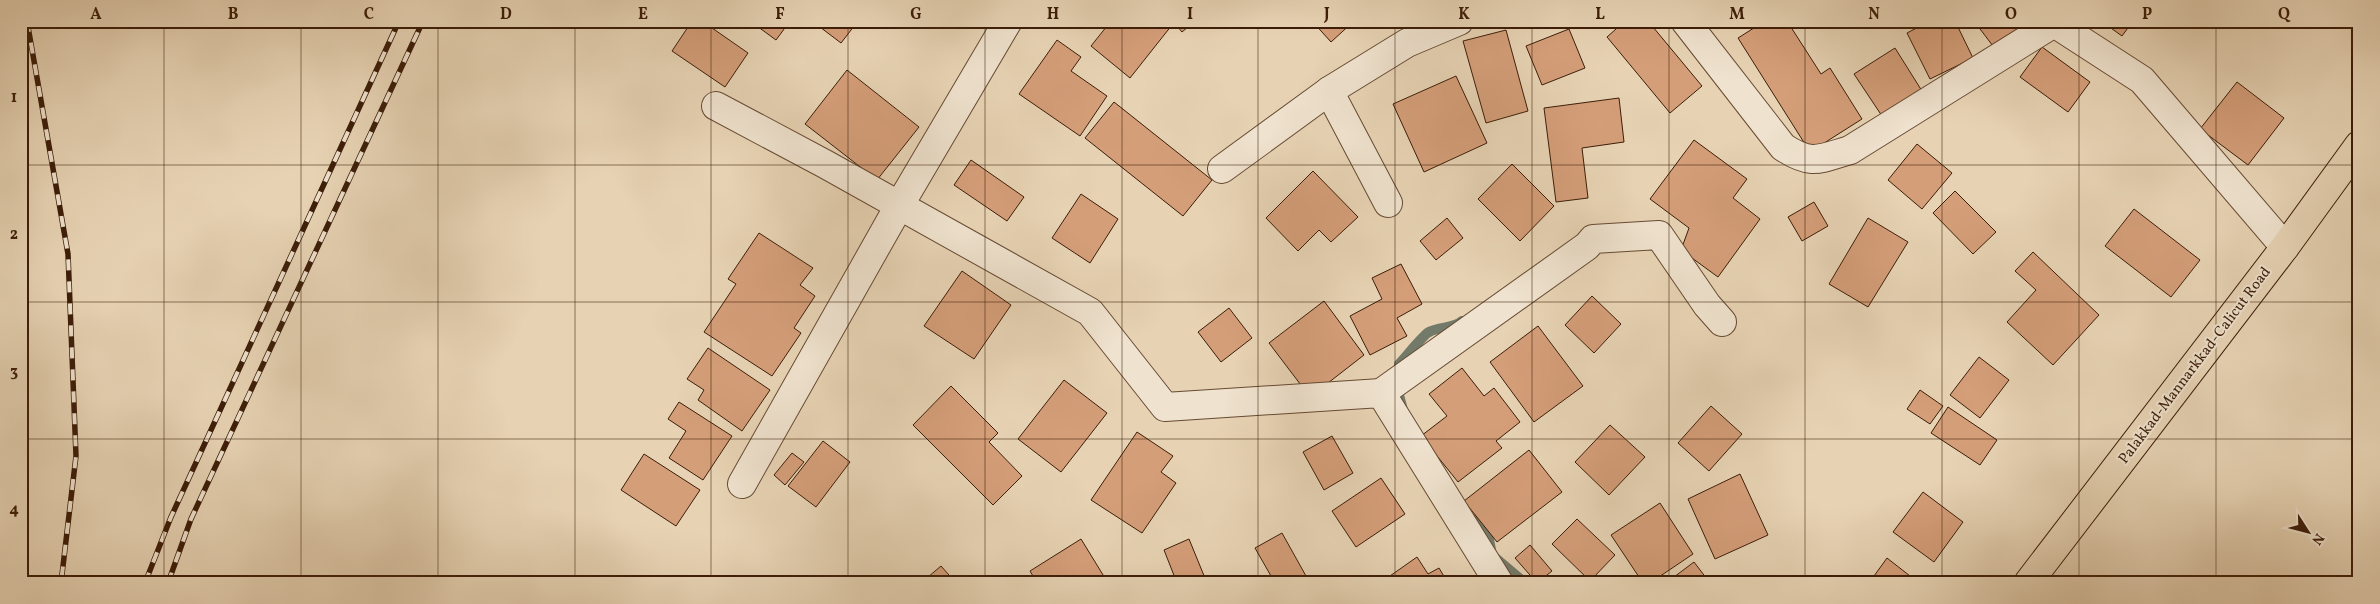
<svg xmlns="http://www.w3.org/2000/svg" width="2380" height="604" viewBox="0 0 2380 604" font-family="Vollkorn,serif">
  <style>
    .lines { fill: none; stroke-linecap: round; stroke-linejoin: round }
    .stream { stroke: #737a69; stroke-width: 10 }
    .building { fill: #d49e79; stroke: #3c1d08 }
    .minor-casing { stroke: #674a33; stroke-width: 30 }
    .trunk-casing { stroke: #3c1d08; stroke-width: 30 }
    .minor { stroke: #efe2ce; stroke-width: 28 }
    .trunk { stroke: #e7d3b4; stroke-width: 28 }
    .rail-casing { stroke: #3c1d08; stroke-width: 5.5 }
    .rail { stroke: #efe2ce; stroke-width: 4; stroke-dasharray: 11; stroke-linecap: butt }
    .grid { fill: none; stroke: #3c1d08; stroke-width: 1; stroke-opacity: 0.55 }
    .labels { text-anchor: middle; stroke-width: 4; stroke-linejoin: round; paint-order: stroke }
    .street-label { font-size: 15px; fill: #3c1d08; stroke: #efe2ce }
    .neatline { fill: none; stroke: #3c1d08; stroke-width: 2 }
    .grid-label { font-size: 16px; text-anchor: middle; font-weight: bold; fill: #3c1d08 }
  </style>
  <rect width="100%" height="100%" fill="#e7d3b4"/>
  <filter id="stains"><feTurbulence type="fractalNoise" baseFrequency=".004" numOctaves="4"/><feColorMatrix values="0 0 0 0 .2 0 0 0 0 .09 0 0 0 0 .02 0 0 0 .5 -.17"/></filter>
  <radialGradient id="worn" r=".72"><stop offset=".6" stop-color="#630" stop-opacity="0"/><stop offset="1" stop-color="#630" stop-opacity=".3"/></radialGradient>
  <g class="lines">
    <g class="stream">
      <path d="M1403 410 1399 395V364C1405 358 1424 334 1429 332 1440 326 1453 329 1462 321"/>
      <path d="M1468 516 1487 529 1492 555 1525 583"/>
    </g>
  </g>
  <g class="building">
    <path d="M692 21H702L748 53 725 87 672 51Z"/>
    <path d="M750 21H790L776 40Z"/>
    <path d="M812 21H858L841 43Z"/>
    <path d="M1111 21H1168L1172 25 1130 78 1091 46Z"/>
    <path d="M1173 21H1195L1182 32Z"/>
    <path d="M1312 21H1354L1331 42Z"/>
    <path d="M1625 21H1648L1702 86 1670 113 1607 37Z"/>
    <path d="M1765 21H1787L1821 74 1830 68 1862 119 1810 152 1738 38Z"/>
    <path d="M1930 21H1955L1973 58 1930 79 1907 33Z"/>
    <path d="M1974 21H2036L1996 50Z"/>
    <path d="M2101 21H2133L2122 36Z"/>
    <path d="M1569 29 1585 68 1542 85 1526 46Z"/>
    <path d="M1506 30 1528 111 1486 123 1463 41Z"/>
    <path d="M1057 40 1081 57 1071 71 1107 96 1080 136 1019 94Z"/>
    <path d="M2042 47 2090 82 2068 112 2020 77Z"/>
    <path d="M1895 48 1922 91 1882 116 1854 74Z"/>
    <path d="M847 70 919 127 877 180 805 124Z"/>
    <path d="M1456 76 1487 143 1424 172 1393 104Z"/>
    <path d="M2237 82 2284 118 2248 165 2200 129Z"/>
    <path d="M1619 98 1624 142 1582 148 1588 198 1556 202 1544 108Z"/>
    <path d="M1114 102 1212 180 1183 216 1085 138Z"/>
    <path d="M1694 140 1747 179 1733 198 1760 219 1718 277 1681 250 1689 228 1650 199Z"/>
    <path d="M1917 144 1952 173 1922 209 1888 180Z"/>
    <path d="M971 160 1024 197 1007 221 954 185Z"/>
    <path d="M1512 164 1554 206 1520 241 1478 199Z"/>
    <path d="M1313 171 1358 217 1331 242 1319 230 1298 251 1266 218Z"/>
    <path d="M1955 191 1996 232 1973 254 1933 213Z"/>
    <path d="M1081 194 1118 219 1090 263 1052 238Z"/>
    <path d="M1814 202 1828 226 1802 241 1788 217Z"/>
    <path d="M2134 209 2200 260 2171 297 2105 246Z"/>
    <path d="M1447 218 1463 238 1436 260 1420 241Z"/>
    <path d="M1868 218 1908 242 1868 307 1829 284Z"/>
    <path d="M759 233 813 268 800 285 815 296 794 328 801 333 772 376 704 332 736 284 728 279Z"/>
    <path d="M2033 252 2099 315 2053 365 2007 322 2036 290 2015 271Z"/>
    <path d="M1401 264 1422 304 1397 318 1407 336 1370 355 1350 316 1382 299 1372 278Z"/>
    <path d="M962 271 1011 305 974 359 924 326Z"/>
    <path d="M1592 296 1621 324 1594 353 1565 325Z"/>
    <path d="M1324 301 1364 355 1310 397 1269 343Z"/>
    <path d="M1229 308 1252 338 1221 362 1198 332Z"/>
    <path d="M1538 326 1583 386 1534 422 1490 362Z"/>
    <path d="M708 348 770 390 742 431 698 400 704 390 687 379Z"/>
    <path d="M1979 357 2009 380 1980 418 1950 395Z"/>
    <path d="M1462 368 1484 396 1494 388 1520 422 1496 441 1502 448 1458 482 1421 436 1447 416 1429 394Z"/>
    <path d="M1064 380 1107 413 1061 472 1018 439Z"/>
    <path d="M951 386 998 433 989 442 1022 476 993 505 913 425Z"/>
    <path d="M1920 390 1943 406 1930 424 1907 409Z"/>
    <path d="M679 402 732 436 703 480 669 458 686 431 668 419Z"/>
    <path d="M1711 406 1742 434 1709 471 1678 443Z"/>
    <path d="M1948 407 1997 440 1980 465 1931 433Z"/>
    <path d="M1610 425 1645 457 1609 495 1575 462Z"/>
    <path d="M1137 432 1173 456 1161 472 1176 483 1142 533 1091 500Z"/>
    <path d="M1332 436 1353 473 1324 490 1303 452Z"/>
    <path d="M823 441 850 462 816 507 788 486Z"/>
    <path d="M1529 450 1562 492 1497 542 1464 501Z"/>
    <path d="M792 453 804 462 785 485 774 475Z"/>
    <path d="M644 454 700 490 676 526 621 490Z"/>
    <path d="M1740 474 1768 535 1715 559 1688 499Z"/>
    <path d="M1381 478 1405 514 1356 547 1332 511Z"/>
    <path d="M1923 492 1963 522 1934 562 1893 532Z"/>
    <path d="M1660 503 1693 554 1650 583H1643L1611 535Z"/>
    <path d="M1577 519 1615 555 1590 581 1552 544Z"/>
    <path d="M1282 533 1306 576 1294 583H1275L1255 548Z"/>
    <path d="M1081 539 1108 583H1037L1030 571Z"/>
    <path d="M1189 539 1207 583H1177L1164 550Z"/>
    <path d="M1530 545 1552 571 1537 583 1515 558Z"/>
    <path d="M1417 557 1428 574 1439 568 1448 583H1380Z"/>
    <path d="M1887 558 1919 583H1869Z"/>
    <path d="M1694 562 1710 583H1666Z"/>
    <path d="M941 566 956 583H921Z"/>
  </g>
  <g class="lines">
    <defs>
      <g id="minor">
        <path d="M1685 21 1783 147C1812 166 1819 159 1850 150L2054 23 2142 80 2285 247"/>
        <path d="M1329 91 1388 203"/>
        <path d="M716 106 825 164 1090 312 1165 407 1381 393 1499 583"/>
        <path d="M1222 169 1329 91 1407 43 1459 21"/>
        <path d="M1381 393 1587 246 1593 239 1659 235 1707 305 1722 322"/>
        <path d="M742 484 899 206 1008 21"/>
      </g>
      <path id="trunk" d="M2028 583 2285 247 2359 145"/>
    </defs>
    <use href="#minor" class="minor-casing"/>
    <use href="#trunk" class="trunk-casing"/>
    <use href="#minor" class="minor"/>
    <use href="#trunk" class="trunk"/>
    <defs>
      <g id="rail">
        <path d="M27 21 68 254 76 456 61 583"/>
        <path d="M145 583 171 517 399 21"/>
        <path d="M168 583 191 519 423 21"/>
      </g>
    </defs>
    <use href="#rail" class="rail-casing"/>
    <use href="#rail" class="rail"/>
  </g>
  <path class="grid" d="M164 21V583M301 21V583M438 21V583M575 21V583M711 21V583M848 21V583M985 21V583M1122 21V583M1258 21V583M1395 21V583M1532 21V583M1669 21V583M1805 21V583M1942 21V583M2079 21V583M2216 21V583M21 165H2359M21 302H2359M21 439H2359"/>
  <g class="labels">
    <g class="street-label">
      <text transform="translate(2194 365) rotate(-53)" y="5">Palakkad-Mannarkkad-Calicut Road</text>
    </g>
  </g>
  <rect width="2380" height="604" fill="none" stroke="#e7d3b4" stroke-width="55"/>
  <g transform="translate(2308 532) rotate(126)" stroke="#efe2ce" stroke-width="4" paint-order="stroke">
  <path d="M0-4L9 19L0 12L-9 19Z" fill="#3c1d08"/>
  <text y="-8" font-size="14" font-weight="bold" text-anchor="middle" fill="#3c1d08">N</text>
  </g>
  <rect x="28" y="28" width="2324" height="548" class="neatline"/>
  <g class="grid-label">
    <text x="96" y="19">A</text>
    <text x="233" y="19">B</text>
    <text x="369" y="19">C</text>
    <text x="506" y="19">D</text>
    <text x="643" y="19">E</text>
    <text x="780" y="19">F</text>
    <text x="916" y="19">G</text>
    <text x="1053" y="19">H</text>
    <text x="1190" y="19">I</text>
    <text x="1327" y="19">J</text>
    <text x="1464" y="19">K</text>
    <text x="1600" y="19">L</text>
    <text x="1737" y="19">M</text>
    <text x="1874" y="19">N</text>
    <text x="2011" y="19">O</text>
    <text x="2147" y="19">P</text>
    <text x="2284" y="19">Q</text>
    <text x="14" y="102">1</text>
    <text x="14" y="239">2</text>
    <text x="14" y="376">3</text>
    <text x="14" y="514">4</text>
  </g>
  <rect width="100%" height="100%" filter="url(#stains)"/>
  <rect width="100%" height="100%" fill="url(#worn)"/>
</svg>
